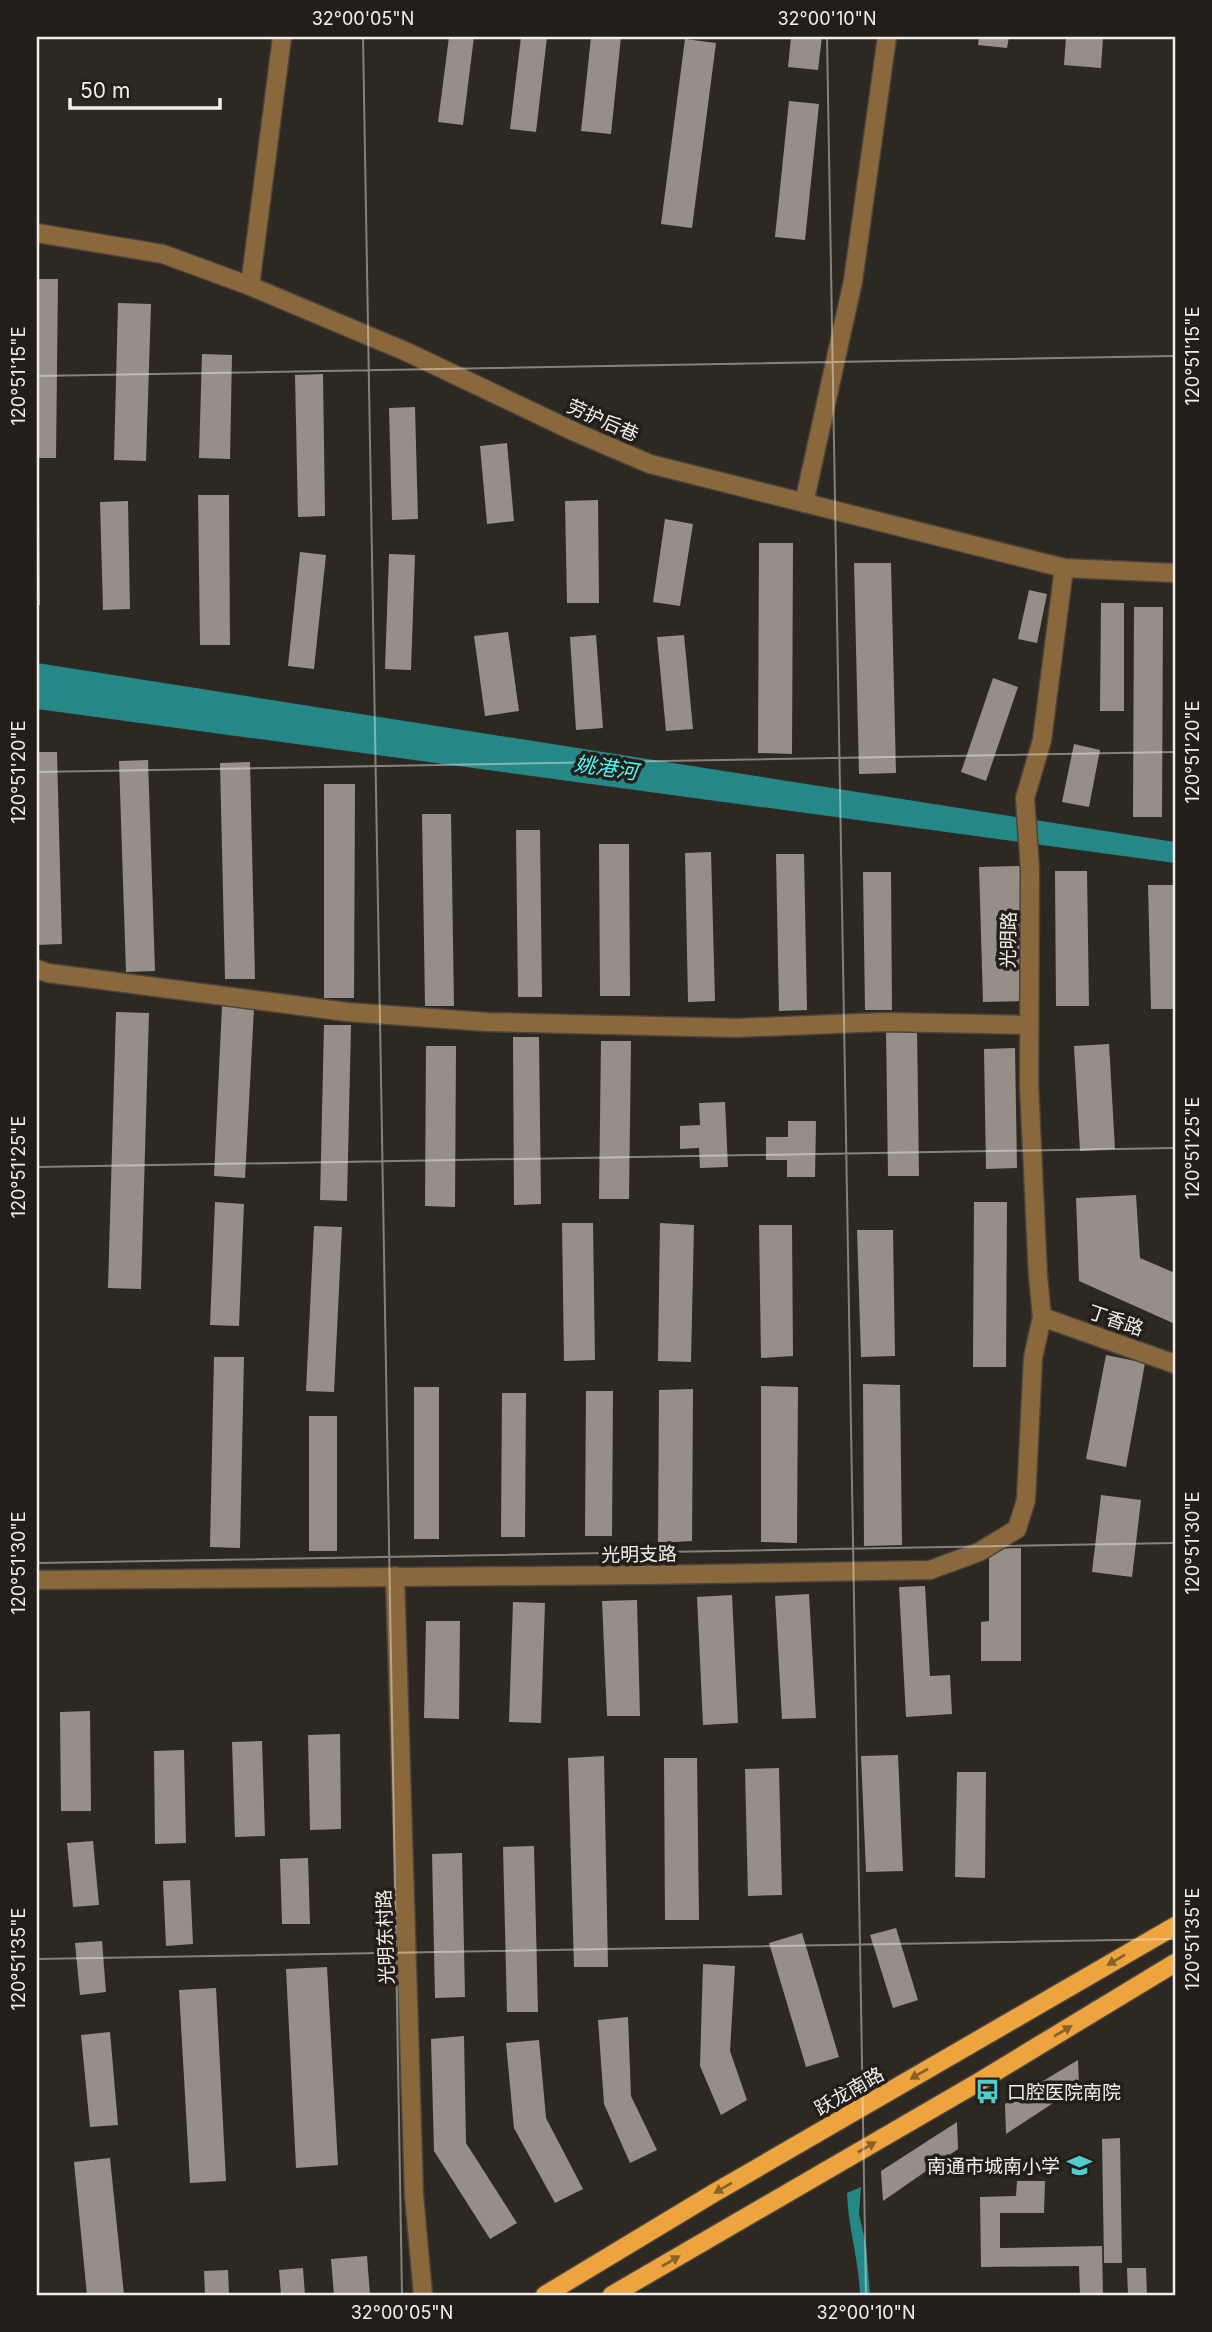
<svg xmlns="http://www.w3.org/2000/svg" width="1212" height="2332" viewBox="0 0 1212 2332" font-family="Inter,'Noto Sans SC',sans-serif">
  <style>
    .water { fill: #258786 }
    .building { fill: #968f88 }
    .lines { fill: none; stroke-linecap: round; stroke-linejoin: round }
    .minor-casing { stroke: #49443e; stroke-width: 21 }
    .major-casing { stroke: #49443e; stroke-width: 21 }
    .minor { stroke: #8b683b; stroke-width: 18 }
    .major { stroke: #eea43e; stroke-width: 18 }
    .oneway { fill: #88612c }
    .ticks { fill: none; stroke: #f2efeb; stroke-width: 2; stroke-opacity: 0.45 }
    .labels { text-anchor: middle; stroke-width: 7; stroke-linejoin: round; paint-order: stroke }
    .street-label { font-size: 19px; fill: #f2efeb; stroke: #231e19 }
    .poi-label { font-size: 19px; fill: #f2efeb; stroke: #231e19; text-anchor: start }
    .water-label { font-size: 21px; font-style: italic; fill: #4bfaf9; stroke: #231e19 }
    .neatline { fill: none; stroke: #f2efeb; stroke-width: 2.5 }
    .ticks-label { font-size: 18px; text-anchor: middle; fill: #f2efeb }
  </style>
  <rect width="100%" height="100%" fill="#2d2822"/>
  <g class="water">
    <path d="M37 663 1175 842V863L37 709Z"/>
    <path d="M861 2187 859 2214 866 2245 870 2295H860C859 2260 848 2228 847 2193Z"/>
  </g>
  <g class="building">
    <path d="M449 37H474L463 125 438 122Z"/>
    <path d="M521 37H547L536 132 510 129Z"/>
    <path d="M591 37H621L611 134 581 131Z"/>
    <path d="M791 37H822L818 70 788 67Z"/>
    <path d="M979 37H1009L1007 48 978 45Z"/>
    <path d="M1066 37H1103L1101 68 1064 65Z"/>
    <path d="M685 39 716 43 692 228 661 224Z"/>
    <path d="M789 101 819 104 805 240 775 237Z"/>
    <path d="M37 279H58L56 458H37Z"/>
    <path d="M118 303 151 304 146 461 114 460Z"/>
    <path d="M202 354 232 355 230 459 199 458Z"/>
    <path d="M323 374 325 516 298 517 295 375Z"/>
    <path d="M415 407 418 519 392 520 389 408Z"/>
    <path d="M507 443 514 521 487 524 480 446Z"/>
    <path d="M198 495H229L230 645H200Z"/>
    <path d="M37 499H39L40 605H37Z"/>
    <path d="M598 500 599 603H567L565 501Z"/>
    <path d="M128 501 130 609 103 610 100 502Z"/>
    <path d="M665 519 693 524 680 606 653 602Z"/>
    <path d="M759 543H793L792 754 758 753Z"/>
    <path d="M300 552 326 555 314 669 288 666Z"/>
    <path d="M389 554 415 555 411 670 385 669Z"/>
    <path d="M854 563H891L896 773 859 774Z"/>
    <path d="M1029 590 1047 594 1037 643 1018 639Z"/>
    <path d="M1101 603H1124V711H1100Z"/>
    <path d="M1134 607H1163L1162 817H1133Z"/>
    <path d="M508 632 519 711 485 716 474 636Z"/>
    <path d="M596 635 603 728 576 730 570 637Z"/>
    <path d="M684 635 693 729 666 731 657 637Z"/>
    <path d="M993 678 1018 687 986 781 961 772Z"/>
    <path d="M1074 744 1100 750 1089 807 1062 802Z"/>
    <path d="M37 752H57L62 944 37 945Z"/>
    <path d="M148 760 155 971 126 972 119 761Z"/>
    <path d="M250 762 255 979H225L220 763Z"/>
    <path d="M324 784H355L354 998H324Z"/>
    <path d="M422 814H451L454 1006H425Z"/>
    <path d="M516 830H540L542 997H518Z"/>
    <path d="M599 844H629L630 996H600Z"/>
    <path d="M711 852 715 1001 688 1002 685 853Z"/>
    <path d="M776 854H804L807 1010 779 1011Z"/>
    <path d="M1020 866 1023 1001 983 1002 979 867Z"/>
    <path d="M1055 871H1087L1089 1006H1056Z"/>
    <path d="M863 872H891L892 1010H865Z"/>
    <path d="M1148 885H1175V1009H1151Z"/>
    <path d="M222 1006 254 1008 245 1178 214 1176Z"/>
    <path d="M116 1012 149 1013 141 1289 108 1288Z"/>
    <path d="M324 1025H351L347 1201 320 1200Z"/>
    <path d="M917 1026 919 1176H888L886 1027Z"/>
    <path d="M513 1037H539L541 1204 514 1205Z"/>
    <path d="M601 1041H631L629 1199H599Z"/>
    <path d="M1109 1044 1115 1149 1080 1151 1074 1046Z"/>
    <path d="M426 1046H456L455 1207 425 1206Z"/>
    <path d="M1015 1048 1017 1168 986 1169 984 1049Z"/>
    <path d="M725 1102 728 1167 700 1168 699 1148 680 1149V1126L700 1125 699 1103Z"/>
    <path d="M788 1121H816L815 1177H787V1160H766V1137H788Z"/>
    <path d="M1136 1195 1140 1258 1175 1273V1324L1079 1281 1076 1198Z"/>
    <path d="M215 1202 244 1204 239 1326 210 1325Z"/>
    <path d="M974 1202H1007L1006 1367H973Z"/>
    <path d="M562 1223H593L595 1360 564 1361Z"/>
    <path d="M660 1223 694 1225 691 1362 658 1361Z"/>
    <path d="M759 1225H792L793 1356 761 1358Z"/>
    <path d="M314 1226 342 1227 334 1392 306 1391Z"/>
    <path d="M857 1230H893L895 1356 861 1357Z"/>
    <path d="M1106 1355 1145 1363 1126 1467 1086 1459Z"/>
    <path d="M214 1357H244L240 1548 210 1547Z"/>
    <path d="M863 1384 900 1385 902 1545 864 1546Z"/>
    <path d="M761 1386 798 1387 797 1543 761 1542Z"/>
    <rect x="414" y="1387" width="25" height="152"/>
    <path d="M693 1389 692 1541 658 1543 659 1390Z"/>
    <path d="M586 1391H613L612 1536H585Z"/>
    <path d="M502 1393H526L525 1537H501Z"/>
    <rect x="309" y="1416" width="28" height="135"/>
    <path d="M1101 1495 1141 1500 1132 1577 1092 1572Z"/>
    <path d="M1021 1548V1661H981V1622L989 1621V1549Z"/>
    <path d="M925 1586 930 1676 950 1675 952 1714 906 1717 899 1587Z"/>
    <path d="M809 1594 816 1718 782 1719 775 1596Z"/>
    <path d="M732 1595 738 1723 703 1725 697 1597Z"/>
    <path d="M637 1600 640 1716H607L602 1601Z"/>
    <path d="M513 1602 545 1603 541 1723 509 1722Z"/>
    <path d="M426 1621H460L459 1719 424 1718Z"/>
    <path d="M90 1711 91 1811H61L60 1712Z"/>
    <path d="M340 1734 341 1829 310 1830 308 1735Z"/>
    <path d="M262 1741 265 1836 235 1837 232 1742Z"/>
    <path d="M184 1750 186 1843 155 1844 154 1751Z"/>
    <path d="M898 1755 903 1871 866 1872 861 1756Z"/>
    <path d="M604 1756 608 1967H574L568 1758Z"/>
    <path d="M664 1758H697L699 1920H665Z"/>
    <path d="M779 1768 782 1895 748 1896 745 1769Z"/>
    <path d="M957 1772H986L985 1878 955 1877Z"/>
    <path d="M93 1841 99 1905 73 1907 67 1843Z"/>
    <path d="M534 1846 538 2012H507L503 1847Z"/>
    <path d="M462 1853 465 1997 435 1998 432 1854Z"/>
    <path d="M308 1858 310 1924H282L280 1859Z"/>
    <path d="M190 1880 193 1944 166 1946 163 1881Z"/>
    <path d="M896 1928 918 2000 893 2008 870 1935Z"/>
    <path d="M802 1933 839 2057 806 2067 769 1943Z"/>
    <path d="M102 1941 106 1992 80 1995 75 1943Z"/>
    <path d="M703 1964 735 1966 730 2051 747 2100 721 2115 700 2066Z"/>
    <path d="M327 1967 338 2165 296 2168 286 1969Z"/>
    <path d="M216 1988 226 2181 190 2183 179 1990Z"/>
    <path d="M628 2017 631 2096 657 2150 630 2163 604 2104 598 2020Z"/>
    <path d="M110 2032 118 2125 90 2127 81 2035Z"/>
    <path d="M464 2036 466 2143 517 2223 490 2239 434 2151 431 2039Z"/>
    <path d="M539 2040 546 2118 583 2189 555 2203 514 2128 506 2043Z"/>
    <path d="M1078 2060 1079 2086 1006 2134 1005 2104Z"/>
    <path d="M957 2122 958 2149 883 2201 881 2171Z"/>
    <path d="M1120 2138 1122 2263H1104L1102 2139Z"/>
    <path d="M110 2158 124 2295H87L74 2162Z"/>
    <path d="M1017 2181H1045L1044 2213H1000V2248L1102 2246 1103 2295H1080L1079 2266 981 2267 980 2197 1016 2196Z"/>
    <path d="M367 2256 370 2295H334L331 2259Z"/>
    <path d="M303 2268 305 2295H281L279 2270Z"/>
    <path d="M1127 2268H1146L1147 2295H1128Z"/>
    <path d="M228 2270 229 2295H205L204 2271Z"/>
  </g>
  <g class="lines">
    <defs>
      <g id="minor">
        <path d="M37 233 163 254 250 286 407 352 575 432 650 464 1064 568 1175 573"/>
        <path d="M250 286 282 37"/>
        <path d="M804 503 853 281 887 37"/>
        <path d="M37 969 48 973 347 1012 487 1022 736 1028 884 1022 1028 1025"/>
        <path d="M1042 1317 1175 1364"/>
        <path d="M395 1576 414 2195 423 2295"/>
        <path d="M37 1580 645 1575 930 1570 979 1552 1017 1529 1026 1500 1033 1358 1042 1317 1038 1276 1029 1084 1030 869 1025 798 1042 740 1064 568"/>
      </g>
      <g id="major">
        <path d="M545 2295 714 2193 1175 1926"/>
        <path d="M612 2295 977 2083 1175 1963"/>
      </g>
    </defs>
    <use href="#minor" class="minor-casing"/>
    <use href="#major" class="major-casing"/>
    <use href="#minor" class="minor"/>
    <use href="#major" class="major"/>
  </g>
  <defs><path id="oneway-solid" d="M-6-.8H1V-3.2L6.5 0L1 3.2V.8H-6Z" transform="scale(1.75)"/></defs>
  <g class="oneway">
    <use href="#oneway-solid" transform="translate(1116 1960) rotate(150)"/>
    <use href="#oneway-solid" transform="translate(1063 2031) rotate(-31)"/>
    <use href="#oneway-solid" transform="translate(919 2074) rotate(150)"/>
    <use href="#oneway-solid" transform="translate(867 2147) rotate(-30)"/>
    <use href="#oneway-solid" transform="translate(723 2188) rotate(150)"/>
    <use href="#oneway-solid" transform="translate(671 2261) rotate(-30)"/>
  </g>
  <path class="ticks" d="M363 37 402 2295M827 37 866 2295M37 376 1175 356M37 772 1175 752M37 1167 1175 1148M37 1563 1175 1543M37 1959 1175 1939"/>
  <defs>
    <symbol id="bus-bare" viewBox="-9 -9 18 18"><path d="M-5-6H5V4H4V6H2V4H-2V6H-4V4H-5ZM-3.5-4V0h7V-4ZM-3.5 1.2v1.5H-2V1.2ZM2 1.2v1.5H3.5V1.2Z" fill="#53cdcb" stroke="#231e19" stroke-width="2.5" paint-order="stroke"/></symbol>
    <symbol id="school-bare" viewBox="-9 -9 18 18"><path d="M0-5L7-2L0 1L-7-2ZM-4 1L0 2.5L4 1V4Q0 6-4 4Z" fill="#53cdcb" stroke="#231e19" stroke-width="2.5" paint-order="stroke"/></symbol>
  </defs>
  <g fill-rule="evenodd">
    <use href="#bus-bare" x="970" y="2074" width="35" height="35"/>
    <use href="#school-bare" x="1062" y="2148" width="35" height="35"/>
  </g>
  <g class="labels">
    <g class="street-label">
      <text transform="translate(603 420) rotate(24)" y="7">劳护后巷</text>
      <text transform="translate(1008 940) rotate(-89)" y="7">光明路</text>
      <text transform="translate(1116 1320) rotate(19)" y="7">丁香路</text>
      <text transform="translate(639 1554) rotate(-1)" y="7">光明支路</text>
      <text transform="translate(385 1937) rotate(-92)" y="7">光明东村路</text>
      <text transform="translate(849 2091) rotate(-30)" y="7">跃龙南路</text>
    </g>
    <g class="poi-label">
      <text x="1007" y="2099">口腔医院南院</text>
      <text x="1060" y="2173" text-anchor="end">南通市城南小学</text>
    </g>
    <g class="water-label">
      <text transform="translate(606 768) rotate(8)" y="7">姚港河</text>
    </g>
  </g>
  <rect width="1212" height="2332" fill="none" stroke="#231e19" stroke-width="77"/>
  <path d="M70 98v10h150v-10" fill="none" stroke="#f2efeb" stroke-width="3.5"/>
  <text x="80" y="98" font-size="21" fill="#f2efeb" stroke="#231e19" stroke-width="5" paint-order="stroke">50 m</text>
  <rect x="38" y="38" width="1136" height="2256" class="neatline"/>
  <g class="ticks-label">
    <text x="363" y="25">32°00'05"N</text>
    <text x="827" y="25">32°00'10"N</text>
    <text transform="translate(1193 356) rotate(-90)" y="6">120°51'15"E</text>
    <text transform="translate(19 376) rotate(-90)" y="6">120°51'15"E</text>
    <text transform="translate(1193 752) rotate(-90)" y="6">120°51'20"E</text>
    <text transform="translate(19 772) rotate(-90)" y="6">120°51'20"E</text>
    <text transform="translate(1193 1148) rotate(-90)" y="6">120°51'25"E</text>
    <text transform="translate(19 1167) rotate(-90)" y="6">120°51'25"E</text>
    <text transform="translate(1193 1543) rotate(-90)" y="6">120°51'30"E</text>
    <text transform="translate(19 1563) rotate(-90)" y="6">120°51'30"E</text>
    <text transform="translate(1193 1939) rotate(-90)" y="6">120°51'35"E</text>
    <text transform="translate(19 1959) rotate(-90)" y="6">120°51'35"E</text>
    <text x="402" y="2319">32°00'05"N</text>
    <text x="866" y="2319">32°00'10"N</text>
  </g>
</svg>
